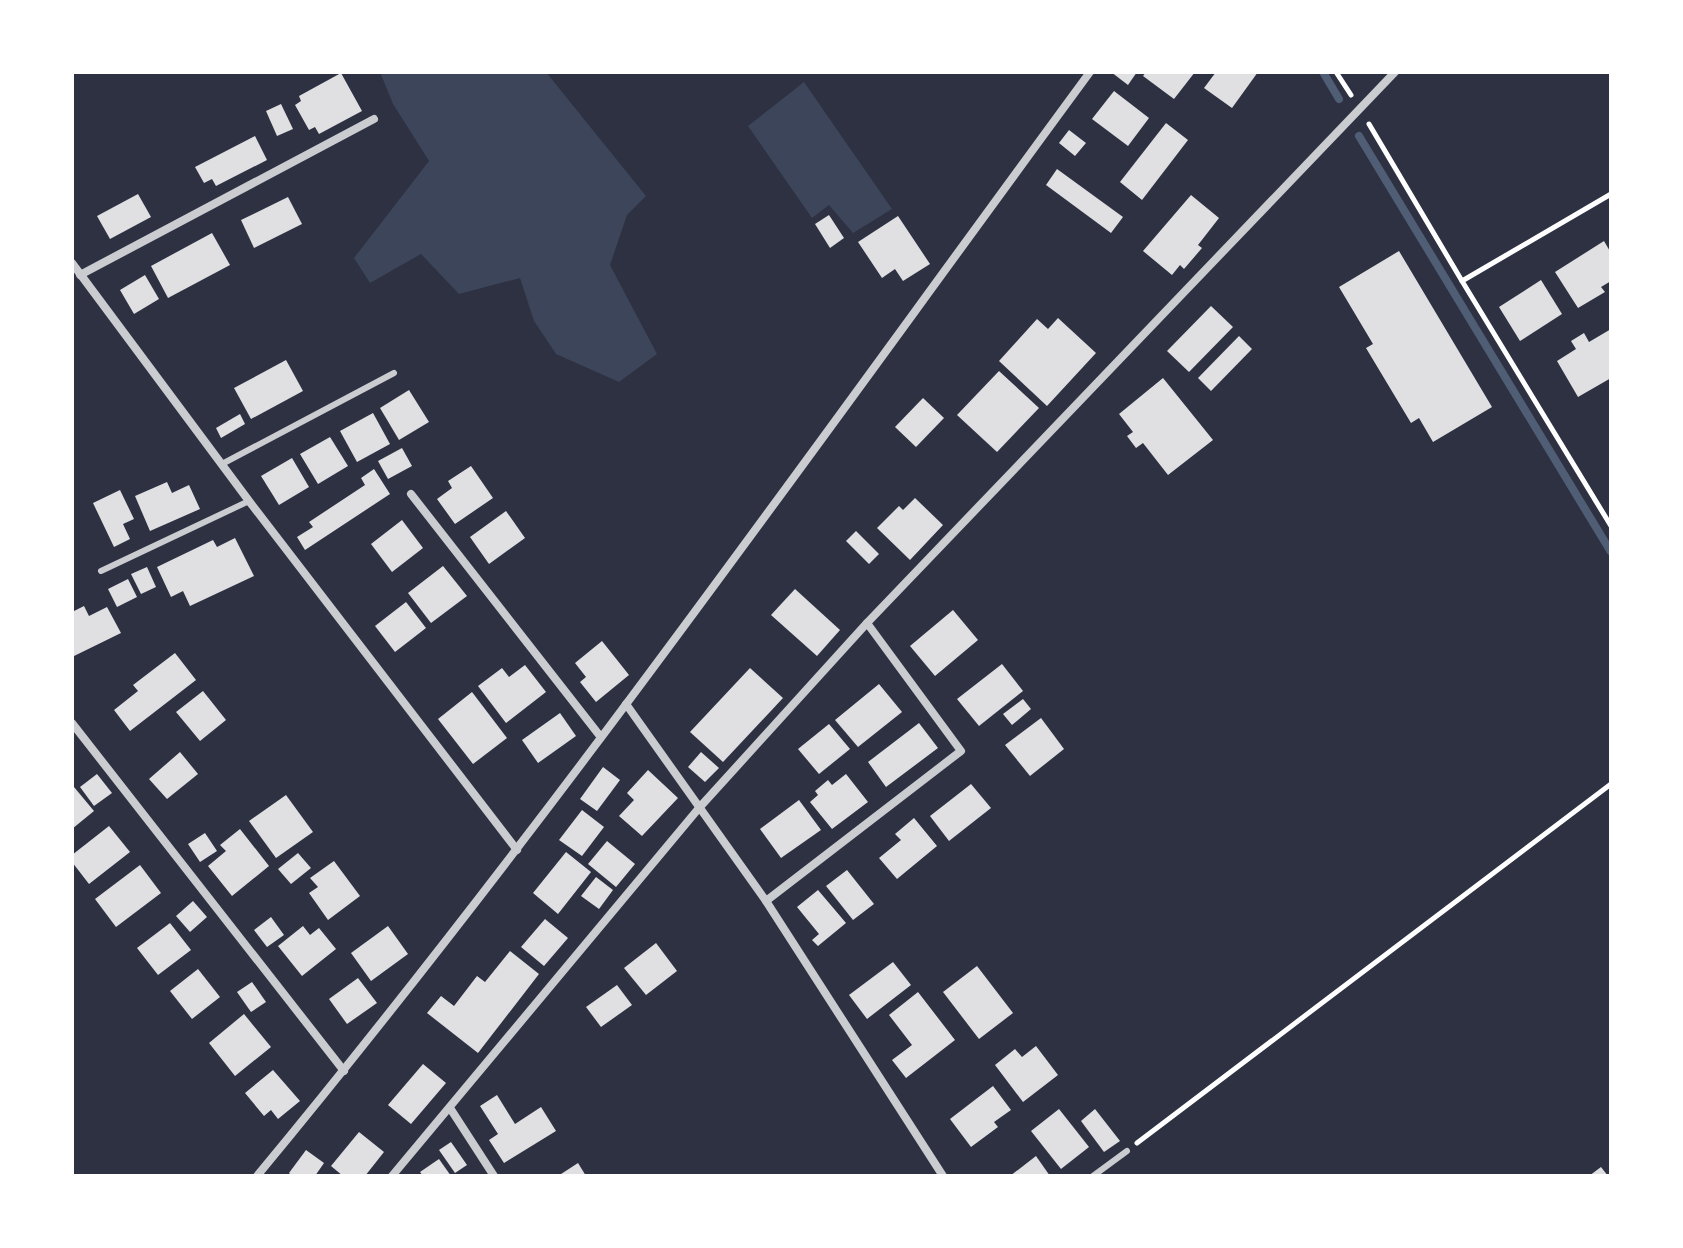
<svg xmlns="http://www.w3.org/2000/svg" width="1683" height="1248" viewBox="0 0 1683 1248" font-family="'Archivo Narrow',sans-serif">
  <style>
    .green { fill: #3c4559 }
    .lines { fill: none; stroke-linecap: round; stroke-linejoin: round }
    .stream { stroke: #4f5d75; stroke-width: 8 }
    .building { fill: #e0e0e3 }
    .path { stroke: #fff; stroke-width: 5 }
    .service { stroke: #caccd0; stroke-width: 6 }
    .minor { stroke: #caccd0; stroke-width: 8 }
  </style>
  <rect width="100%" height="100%" fill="#2d3142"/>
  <g class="green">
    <path d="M380 72H546L646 196 627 215 610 265 657 354 619 382 556 354 534 321 520 278 459 294 421 254 370 283 354 258 429 161 393 104Z"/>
    <path d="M804 82 892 209 853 233 829 205 812 218 748 126Z"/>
  </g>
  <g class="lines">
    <g class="stream">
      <path d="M1323 72 1339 99"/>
      <path d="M1359 136 1611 552"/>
    </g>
  </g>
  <g class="building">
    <path d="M1111 72H1137L1128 85Z"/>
    <path d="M1146 72H1195L1174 99 1143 76Z"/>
    <path d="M1216 72H1258L1232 108 1204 88Z"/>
    <path d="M341 73 362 111 319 134 315 127 309 130 295 105 301 101 299 96Z"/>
    <path d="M1114 91 1149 118 1128 146 1092 119Z"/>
    <path d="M281 104 293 129 277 136 266 111Z"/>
    <path d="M1166 123 1188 140 1142 200 1120 182Z"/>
    <path d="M1069 130 1086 143 1075 156 1059 143Z"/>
    <path d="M255 136 267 160 216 186 212 179 204 183 195 167Z"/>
    <path d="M1057 169 1123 217 1111 233 1046 185Z"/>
    <path d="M138 194 151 217 110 239 97 216Z"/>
    <path d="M1191 195 1219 218 1198 245 1202 248 1184 269 1180 265 1172 275 1143 251Z"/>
    <path d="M288 197 302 224 254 248 241 220Z"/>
    <path d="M829 215 844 238 830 248 815 224Z"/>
    <path d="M898 216 930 264 903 281 895 269 882 278 858 242Z"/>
    <path d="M212 233 230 265 168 298 151 266Z"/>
    <path d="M1604 241 1611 253V281L1601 287 1605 292 1578 308 1555 272Z"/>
    <path d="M1399 251 1492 407 1433 442 1419 418 1411 423 1366 348 1373 344 1339 287Z"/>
    <path d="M145 275 159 299 134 314 120 290Z"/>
    <path d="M1541 280 1562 314 1520 341 1499 307Z"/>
    <path d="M1211 306 1233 327 1189 372 1167 351Z"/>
    <path d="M1058 318 1096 353 1047 406 999 361 1037 319 1048 329Z"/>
    <path d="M1611 329V378L1578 397 1557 361 1576 349 1571 341 1584 333 1589 342Z"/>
    <path d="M1239 336 1252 349 1211 391 1198 378Z"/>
    <path d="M286 360 303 391 251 419 234 388Z"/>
    <path d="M999 371 1039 408 997 452 957 415Z"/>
    <path d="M1163 378 1213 440 1168 475 1143 443 1136 448 1127 436 1133 432 1119 414Z"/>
    <path d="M409 390 429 422 399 440 380 408Z"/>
    <path d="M923 398 944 418 916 447 895 427Z"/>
    <path d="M373 413 390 444 357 462 340 431Z"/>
    <path d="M240 414 245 424 221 438 216 428Z"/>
    <path d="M330 437 348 466 318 484 300 454Z"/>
    <path d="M402 448 412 466 388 479 378 461Z"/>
    <path d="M292 458 309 487 279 505 261 476Z"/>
    <path d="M471 466 493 498 455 524 437 499 452 488 448 481Z"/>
    <path d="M374 469 390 494 305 550 297 537 313 527 309 522 365 485 361 478Z"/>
    <path d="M167 482 172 493 189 485 200 509 150 531 135 496Z"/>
    <path d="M120 490 134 519 123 524 130 539 114 547 93 503Z"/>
    <path d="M915 498 943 525 910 560 877 528 899 506 903 510Z"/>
    <path d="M506 511 525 538 489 564 470 537Z"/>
    <path d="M402 520 423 548 392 572 371 544Z"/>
    <path d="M856 531 879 554 869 564 846 541Z"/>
    <path d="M235 538 254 576 190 606 183 591 171 597 157 567 213 540 217 547Z"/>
    <path d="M443 566 467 596 431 623 408 593Z"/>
    <path d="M147 567 156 587 141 594 131 574Z"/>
    <path d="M128 579 137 597 117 607 108 589Z"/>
    <path d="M795 589 840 630 817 656 771 615Z"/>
    <path d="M406 602 426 628 395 652 375 626Z"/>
    <path d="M84 606 89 616 107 607 121 633 72 657V612Z"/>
    <path d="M953 610 978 640 935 676 910 646Z"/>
    <path d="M602 641 629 675 596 702 580 682 586 677 575 663Z"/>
    <path d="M175 653 196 680 130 731 114 710 138 691 133 685Z"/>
    <path d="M1002 664 1023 691 979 726 957 699Z"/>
    <path d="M525 665 546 692 506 723 478 686 502 668 509 677Z"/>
    <path d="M750 668 783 698 723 762 690 732Z"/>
    <path d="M879 684 902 712 858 747 835 720Z"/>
    <path d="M203 691 226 720 200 741 176 712Z"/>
    <path d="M472 692 507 738 473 764 438 719Z"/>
    <path d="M1023 699 1031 709 1012 725 1003 714Z"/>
    <path d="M560 713 576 736 538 763 522 740Z"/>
    <path d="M1041 718 1064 749 1030 776 1005 745Z"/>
    <path d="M919 723 938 748 886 787 868 762Z"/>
    <path d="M829 724 850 749 819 774 798 749Z"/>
    <path d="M180 752 198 774 167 799 149 779Z"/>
    <path d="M701 752 719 768 705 782 688 767Z"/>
    <path d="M603 767 620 780 597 811 580 799Z"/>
    <path d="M648 770 678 798 642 836 619 816 634 800 627 793Z"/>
    <path d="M97 774 112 793 94 806 80 787Z"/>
    <path d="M846 774 868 802 832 829 810 802 818 795 815 791 828 780 832 785Z"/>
    <path d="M971 784 991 808 949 841 930 816Z"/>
    <path d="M74 787 94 811 72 829V788Z"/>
    <path d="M286 795 313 832 276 858 249 821Z"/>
    <path d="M799 800 821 830 781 858 760 829Z"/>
    <path d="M582 810 604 827 582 856 559 840Z"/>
    <path d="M914 818 937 846 897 879 879 858 901 840 895 834Z"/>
    <path d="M109 826 130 852 89 884 72 862V855Z"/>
    <path d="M240 829 269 866 232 896 208 866 226 851 220 845Z"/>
    <path d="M205 833 217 851 200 862 188 844Z"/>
    <path d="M607 841 635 864 616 887 588 864Z"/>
    <path d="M566 852 591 872 558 914 533 893Z"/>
    <path d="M298 853 311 868 291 884 278 869Z"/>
    <path d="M334 861 360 896 328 920 309 893 318 887 310 878Z"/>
    <path d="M140 865 161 893 116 927 95 899Z"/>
    <path d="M847 870 874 904 853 920 826 886Z"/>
    <path d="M596 877 613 890 599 909 581 896Z"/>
    <path d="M818 890 846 923 818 946 812 940 819 934 797 907Z"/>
    <path d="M193 901 207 917 190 932 176 916Z"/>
    <path d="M271 917 284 935 267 947 254 930Z"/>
    <path d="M545 919 568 938 544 966 521 947Z"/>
    <path d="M170 923 191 950 158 975 137 948Z"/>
    <path d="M303 926 310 935 319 928 336 949 302 976 278 946Z"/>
    <path d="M388 926 408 954 371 981 351 953Z"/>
    <path d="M656 943 677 971 646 995 624 968Z"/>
    <path d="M510 951 539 974 478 1053 427 1013 441 996 454 1006 477 976 485 982Z"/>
    <path d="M893 962 911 985 867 1019 849 995Z"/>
    <path d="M977 966 1013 1013 979 1039 943 992Z"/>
    <path d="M198 969 220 997 192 1019 170 991Z"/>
    <path d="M358 978 377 1003 347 1024 329 999Z"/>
    <path d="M252 982 266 1002 251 1012 237 992Z"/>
    <path d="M617 985 632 1005 601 1027 586 1007Z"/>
    <path d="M918 992 955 1040 906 1078 892 1060 912 1045 889 1015Z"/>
    <path d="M244 1014 271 1047 235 1076 209 1043Z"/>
    <path d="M1036 1046 1058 1075 1023 1102 995 1065 1015 1049 1022 1057Z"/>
    <path d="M423 1064 446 1083 411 1124 388 1105Z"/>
    <path d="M273 1070 300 1101 278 1119 271 1110 264 1116 245 1093Z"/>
    <path d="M993 1086 1011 1110 994 1122 998 1127 971 1147 950 1119Z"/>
    <path d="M497 1095 515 1124 541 1107 556 1131 504 1163 489 1140 498 1134 480 1106Z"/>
    <path d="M1059 1109 1089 1147 1061 1169 1031 1131Z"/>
    <path d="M1095 1109 1120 1141 1104 1152 1081 1121Z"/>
    <path d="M359 1132 384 1152 365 1176H343L331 1166Z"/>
    <path d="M451 1142 467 1165 455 1173 439 1150Z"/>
    <path d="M306 1150 324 1163 315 1176H292L289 1173Z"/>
    <path d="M1036 1156 1050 1176H1010Z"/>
    <path d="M439 1159 451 1176H423L420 1172Z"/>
    <path d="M578 1163 586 1176H558Z"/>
    <path d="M1601 1167 1608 1176H1589Z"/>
  </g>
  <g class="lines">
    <g class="path">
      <path d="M1336 72 1351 95"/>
      <path d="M1369 124 1462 281"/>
      <path d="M1611 194 1462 281 1611 526"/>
      <path d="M1137 1143 1611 784"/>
    </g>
    <g class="service">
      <path d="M222 464 394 373"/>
      <path d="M101 571 249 501"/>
      <path d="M1093 1176 1127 1151"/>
    </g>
    <g class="minor">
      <path d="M72 263 249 501 517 850"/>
      <path d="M80 275 374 119"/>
      <path d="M411 494 600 736"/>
      <path d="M626 704 766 901 943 1176"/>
      <path d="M72 723 344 1071"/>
      <path d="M766 901 961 751 867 623"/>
      <path d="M450 1108 494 1176"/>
      <path d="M257 1176C551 821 817 443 1090 72"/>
      <path d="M392 1176 699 808 867 623 1395 72"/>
    </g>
  </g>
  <rect width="1683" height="1248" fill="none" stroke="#ffffff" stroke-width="148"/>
</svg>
